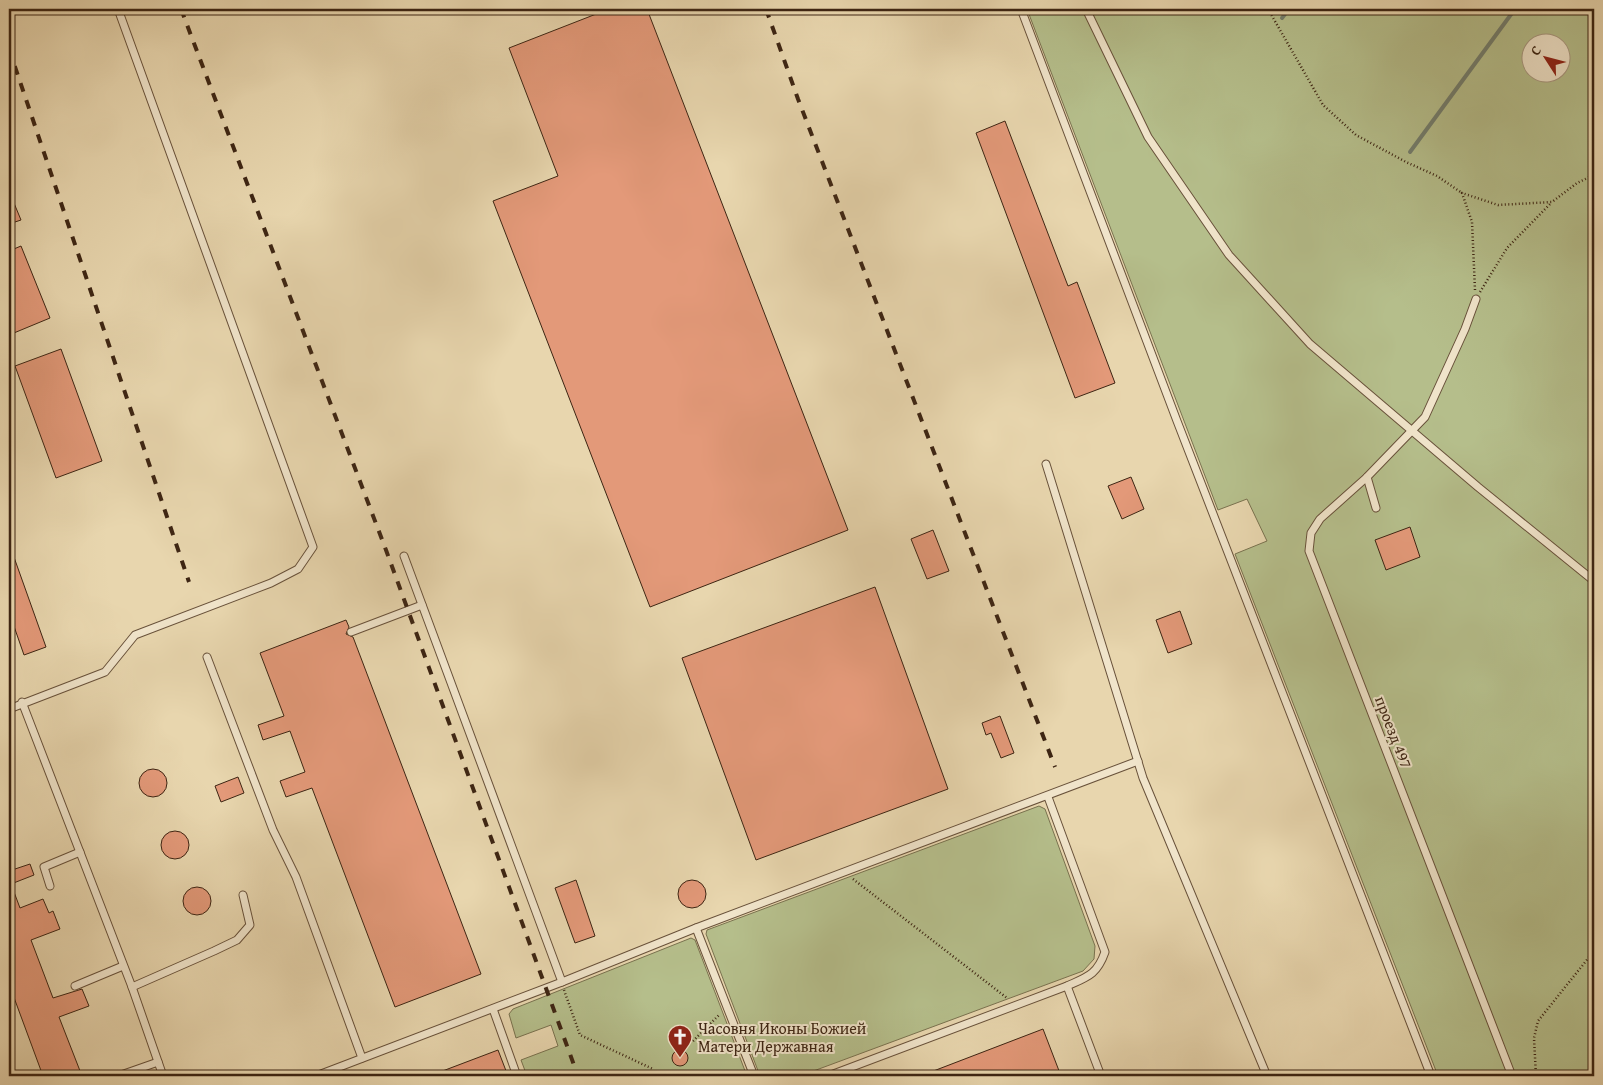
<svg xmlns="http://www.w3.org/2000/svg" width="1603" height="1085" viewBox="0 0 1603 1085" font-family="'Gentium Book Plus',serif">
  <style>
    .green { fill: #b5be8b; stroke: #79724f; fill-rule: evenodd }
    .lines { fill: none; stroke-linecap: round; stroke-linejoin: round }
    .stream { stroke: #737e6e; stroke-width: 4 }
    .building { fill: #e39979; stroke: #3d2513 }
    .lane-casing { stroke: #68513a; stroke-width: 9 }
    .path { stroke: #3d2513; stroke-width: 2.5; stroke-dasharray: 1 2.5; stroke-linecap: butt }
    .lane { stroke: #f0e4ca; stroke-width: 7 }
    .rail { stroke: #3d2513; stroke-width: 4; stroke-dasharray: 9 9; stroke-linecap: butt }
    .labels { text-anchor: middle; stroke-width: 4; stroke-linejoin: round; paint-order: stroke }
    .street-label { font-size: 16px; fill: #3d2513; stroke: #f0e4ca }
    .poi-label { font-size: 16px; fill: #3d2513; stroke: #f0e4ca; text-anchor: start }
  </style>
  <rect width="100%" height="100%" fill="#e8d6ae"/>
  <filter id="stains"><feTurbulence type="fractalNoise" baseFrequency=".004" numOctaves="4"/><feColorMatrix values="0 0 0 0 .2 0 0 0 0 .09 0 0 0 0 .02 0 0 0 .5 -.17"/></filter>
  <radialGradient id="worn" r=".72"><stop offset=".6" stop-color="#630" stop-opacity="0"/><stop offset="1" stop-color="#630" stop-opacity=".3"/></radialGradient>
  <g class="green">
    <path d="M1027 9H1594V1076H1438L1235 554 1267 541 1247 499 1218 510ZM1530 42H1560V72H1530Z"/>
    <path d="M1039 806 1045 809 1095 946 1094 959 1083 971 800 1076H760L706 934 707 930Z"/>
    <path d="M691 938 695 940 747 1076H527L521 1060 558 1046 551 1025 516 1038 509 1014 513 1009Z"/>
  </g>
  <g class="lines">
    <g class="stream">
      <path d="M1282 18 1289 9"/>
      <path d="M1410 152 1515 9"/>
    </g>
  </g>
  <g class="building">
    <path d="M609 9H647L848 530 650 607 493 201 558 176 509 48Z"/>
    <path d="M1005 121 1068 286 1077 282 1115 383 1075 398 976 133Z"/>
    <path d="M9 191 21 220 9 224Z"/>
    <path d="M21 246 50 318 9 335V251Z"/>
    <path d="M61 349 102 461 56 478 15 366Z"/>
    <path d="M1131 477 1144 509 1122 519 1108 486Z"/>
    <path d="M1410 527 1420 557 1386 570 1375 540Z"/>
    <path d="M933 530 949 571 927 579 911 539Z"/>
    <path d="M10 546 46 647 24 655 9 612Z"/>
    <path d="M875 587 948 789 756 860 682 658Z"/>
    <path d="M1180 611 1192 644 1168 653 1156 620Z"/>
    <path d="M346 620 349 627 346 634 353 637 481 974 395 1007 312 788 286 797 280 781 305 772 290 731 263 740 258 725 284 716 260 653Z"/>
    <path d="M1000 716 1014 753 1001 758 991 733 986 735 982 723Z"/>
    <circle cx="153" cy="783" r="14"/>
    <path d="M238 777 244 793 221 802 215 786Z"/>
    <circle cx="175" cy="845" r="14"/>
    <path d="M30 864 34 875 11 884 20 908 43 899 49 913 53 911 60 929 31 940 53 998 82 989 89 1006 59 1017 82 1076H43L9 984V871Z"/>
    <path d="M576 880 595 936 575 943 555 888Z"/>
    <circle cx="692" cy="894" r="14"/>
    <circle cx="197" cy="901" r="14"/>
    <path d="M1043 1029 1061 1076H923V1075Z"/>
    <path d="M498 1050 508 1076H432V1075Z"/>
    <circle cx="680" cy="1058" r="8"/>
  </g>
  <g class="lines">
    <defs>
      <g id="lane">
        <path d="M1021 9 1177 421 1431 1076"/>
        <path d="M1086 9 1148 137 1229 255 1310 344 1478 487 1594 581"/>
        <path d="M1476 299 1465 329 1425 417 1367 477 1320 519 1311 533 1309 551 1512 1076"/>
        <path d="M1046 464 1143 778 1267 1076"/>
        <path d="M1367 477 1376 508"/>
        <path d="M404 556 562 982"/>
        <path d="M351 632 422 605"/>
        <path d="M207 657 273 830 296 877 362 1058"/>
        <path d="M22 702 132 987 163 1076"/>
        <path d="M9 709 105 672 135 635 271 583 298 569 313 547 118 9"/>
        <path d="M50 886 44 867 80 852"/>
        <path d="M696 928 754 1076"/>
        <path d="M75 986 123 966"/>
        <path d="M1067 986 1101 1076"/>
        <path d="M132 987 214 951 237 940 250 925 243 895"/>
        <path d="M493 1009 517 1076"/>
        <path d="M118 1076 158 1062"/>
        <path d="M322 1076 321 1074 562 982 696 928 1138 761"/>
        <path d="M828 1076 1067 986C1087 977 1097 975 1105 952L1048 797"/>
      </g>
    </defs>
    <use href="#lane" class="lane-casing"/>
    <g class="path">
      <path d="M1268 9 1323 105 1356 135 1406 162 1437 176 1462 193"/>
      <path d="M1475 290 1472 222 1462 193 1498 205 1552 202 1577 183 1594 175"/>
      <path d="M1480 292 1507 248 1551 203"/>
      <path d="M853 879 1007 998"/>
      <path d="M564 990 580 1035 653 1069"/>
      <path d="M693 1041 720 1014"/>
      <path d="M1536 1076 1534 1038 1538 1021 1594 951"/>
    </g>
    <use href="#lane" class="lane"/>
    <g class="rail">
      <path d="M181 9 386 550 578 1076"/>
      <path d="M766 9 798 99 1055 767"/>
      <path d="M9 49 189 582"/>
    </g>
  </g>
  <defs>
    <symbol id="church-pin" viewBox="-11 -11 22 30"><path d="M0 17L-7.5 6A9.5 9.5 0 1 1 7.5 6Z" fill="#8f2418" stroke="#f0e4ca"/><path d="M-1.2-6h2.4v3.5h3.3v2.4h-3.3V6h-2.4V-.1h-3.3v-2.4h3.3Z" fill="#fff"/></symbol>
  </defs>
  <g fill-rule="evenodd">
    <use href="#church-pin" x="666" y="1023" width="28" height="38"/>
  </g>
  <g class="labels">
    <g class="street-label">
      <text transform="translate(1394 732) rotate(69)" y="6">проезд 497</text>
    </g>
    <g class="poi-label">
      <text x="698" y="1034">Часовня Иконы Божией<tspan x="698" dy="18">Матери Державная</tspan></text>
    </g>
  </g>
  <rect width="1603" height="1085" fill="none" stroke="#e8d6ae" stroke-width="30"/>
  <rect x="10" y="10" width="1583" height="1065" fill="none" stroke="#3d2513" stroke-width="2.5"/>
  <rect x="15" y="15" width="1573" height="1055" fill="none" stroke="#3d2513"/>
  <g transform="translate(1546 58) rotate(306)"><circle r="24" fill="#f0e4ca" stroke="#a89881"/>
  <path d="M0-4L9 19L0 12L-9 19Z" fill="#8f2418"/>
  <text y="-8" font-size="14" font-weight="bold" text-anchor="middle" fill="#3d2513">С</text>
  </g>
  <rect width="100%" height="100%" filter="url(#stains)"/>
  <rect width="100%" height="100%" fill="url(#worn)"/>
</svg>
